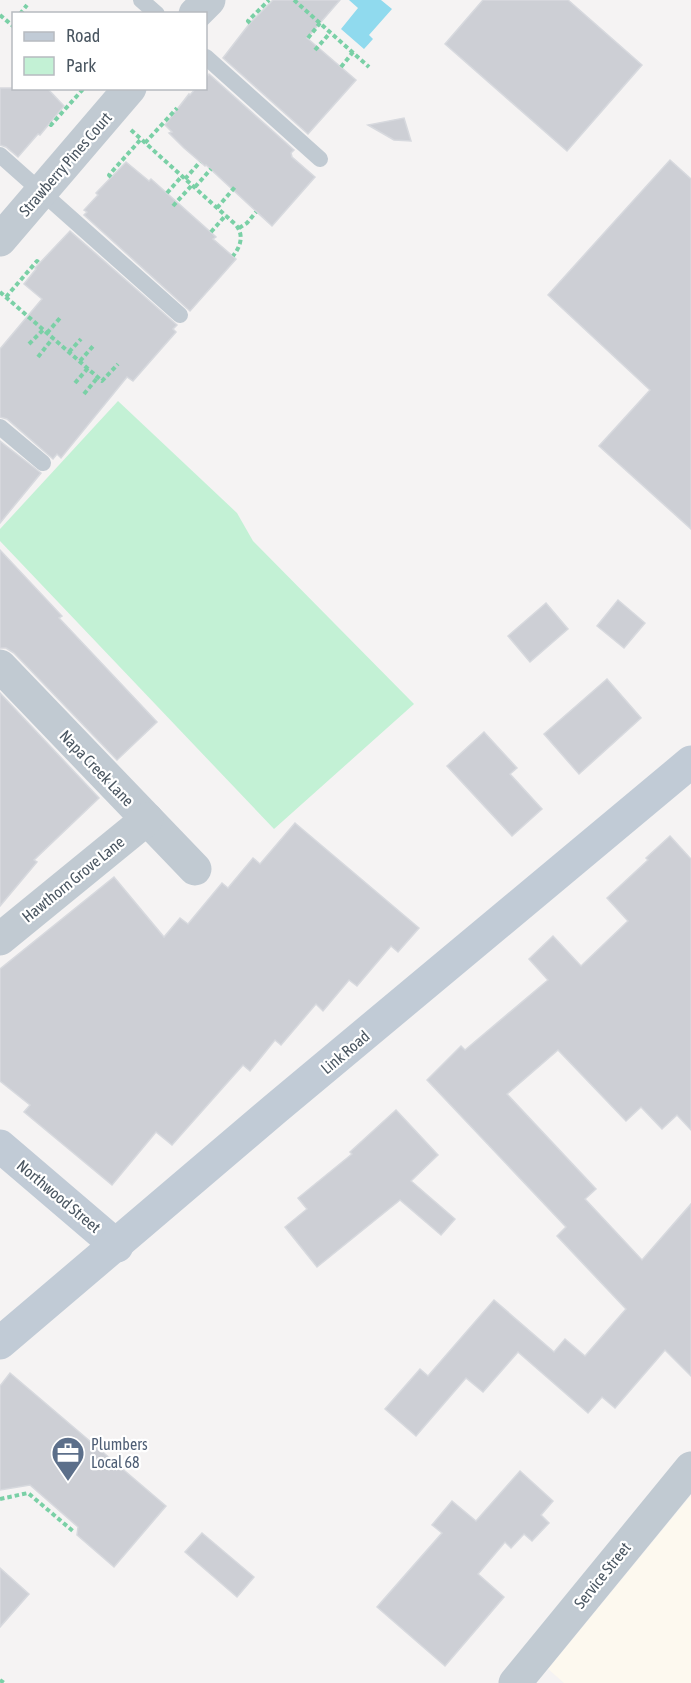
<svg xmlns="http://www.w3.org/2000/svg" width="691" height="1683" viewBox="0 0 691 1683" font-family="'Asap Condensed',sans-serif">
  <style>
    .commercial { fill: #fdf9ef }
    .green { fill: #c3f1d5 }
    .water { fill: #90daee }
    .building { fill: #cdcfd5; stroke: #d7d9de; stroke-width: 1.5 }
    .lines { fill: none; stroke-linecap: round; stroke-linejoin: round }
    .path { stroke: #7ad0a6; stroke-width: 4; stroke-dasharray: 4.5 3; stroke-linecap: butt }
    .lane { stroke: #c1cad2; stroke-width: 16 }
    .street { stroke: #c1cad2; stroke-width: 33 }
    .secondary { stroke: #c1cbd6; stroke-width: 33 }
    .labels { text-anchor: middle; stroke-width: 4.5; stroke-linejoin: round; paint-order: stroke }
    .street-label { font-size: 16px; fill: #4a5661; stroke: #fff }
    .service-label { font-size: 16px; fill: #4e5e75; stroke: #fff; text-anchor: start }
  </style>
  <rect width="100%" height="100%" fill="#f5f3f3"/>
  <path class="commercial" d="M691 1495V1683H564L548 1669Z"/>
  <path class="green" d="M118 401 237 513 253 541 414 704 274 829 0 541V529Z"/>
  <path class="water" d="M349 0H381L392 9 369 35 373 39 364 49 341 29 358 8Z"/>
  <g class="building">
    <path d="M273 0H340L307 38 356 80 308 134 223 58 250 23Z"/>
    <path d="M483 0H568L642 65 567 151 445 44Z"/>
    <path d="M209 74 294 150 291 153 292 157 315 177 272 226 206 165 205 166 184 148 169 133 172 132 165 125 189 94 190 95 196 88H206V78Z"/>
    <path d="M0 88H47L64 106 40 135 38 134 18 157 6 147 0 145Z"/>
    <path d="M404 118 411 141 394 140 368 125Z"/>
    <path d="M670 160 691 179V529L599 446 650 390 548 295Z"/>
    <path d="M126 162 149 181 151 179 216 237 213 239 236 259 190 311 84 215 87 212 84 210 98 195 96 193Z"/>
    <path d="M70 231 177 325 173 329 176 332 133 381 127 377 61 458 57 454 53 459 7 419 0 417V349L42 299 24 284 36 269 35 268Z"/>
    <path d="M0 441 41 473 0 523Z"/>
    <path d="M0 550 62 616 59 618 157 722 117 760 14 653 6 648H0Z"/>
    <path d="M618 600 645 623 624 648 597 626Z"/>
    <path d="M546 603 568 629 530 662 508 636Z"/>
    <path d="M607 679 641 718 579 774 544 734Z"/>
    <path d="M0 693 99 798 34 860 37 862 0 906Z"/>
    <path d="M484 732 517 768 510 774 542 809 512 836 447 766Z"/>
    <path d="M295 823 419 928 398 952 391 946 357 986 349 980 323 1011 316 1004 281 1045 275 1040 250 1071 243 1065 172 1145 156 1132 112 1185 24 1112 30 1105 0 1081V969L114 877 164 937 180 918 188 924 222 883 228 888 253 858 260 864Z"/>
    <path d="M670 836 691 859V1130L677 1115 662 1129 641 1107 626 1121 558 1050 507 1094 596 1189 585 1199 642 1260 691 1204V1376L665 1350 615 1408 602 1397 588 1413 518 1352 483 1392 466 1378 416 1436 385 1409 420 1369 428 1376 494 1300 554 1352 565 1339 585 1356 626 1309 557 1236 566 1227 427 1080 461 1046 465 1050 548 980 529 959 553 936 581 966 628 921 607 898 648 860 646 858Z"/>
    <path d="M396 1110 438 1155 411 1181 455 1219 441 1235 400 1200 317 1267 285 1227 307 1209 298 1198 352 1154 350 1152Z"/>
    <path d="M10 1373 166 1506 114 1567 77 1535 78 1527 30 1485 0 1490V1386Z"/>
    <path d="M520 1471 553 1501 541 1515 549 1523 532 1541 524 1534 511 1548 505 1542 478 1574 504 1597 445 1666 377 1607 442 1533 432 1525 452 1501 476 1521Z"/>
    <path d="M202 1533 254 1577 237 1597 185 1552Z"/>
    <path d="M0 1568 29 1594 0 1627Z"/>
  </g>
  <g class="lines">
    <g class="path">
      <path d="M294 0 369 67"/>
      <path d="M20 14 27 5"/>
      <path d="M0 15 14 27"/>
      <path d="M250 23 248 21 269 0"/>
      <path d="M308 38 320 23"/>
      <path d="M315 50 330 33"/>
      <path d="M341 67 353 52"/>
      <path d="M50 124 51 125 84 88"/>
      <path d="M131 130 236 225C244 235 241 246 233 256"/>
      <path d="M145 143 177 108"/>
      <path d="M111 177 109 175 141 139"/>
      <path d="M185 179 200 162"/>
      <path d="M195 187 211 169"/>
      <path d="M167 193 182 176"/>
      <path d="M173 206 192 185"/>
      <path d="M217 208 235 187"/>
      <path d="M239 228 247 223 256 212"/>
      <path d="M211 232 226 215"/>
      <path d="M0 292 102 381 118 364"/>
      <path d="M6 297 37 261 39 263"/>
      <path d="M47 333 60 318"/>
      <path d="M29 344 43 330"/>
      <path d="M69 352 81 339"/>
      <path d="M38 357 53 338"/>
      <path d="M80 361 94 345"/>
      <path d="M75 383 88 368"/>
      <path d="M84 394 98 377"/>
      <path d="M0 1499 28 1493 74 1532"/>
      <path d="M0 1680 4 1683"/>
    </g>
    <g class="lane">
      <path d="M141 0 157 14"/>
      <path d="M206 57 320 159"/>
      <path d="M0 155 180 315"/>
      <path d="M0 427 43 463"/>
    </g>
    <g class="street">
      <path d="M195 14 209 0"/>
      <path d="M0 240 130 88"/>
      <path d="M0 666 195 869"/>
      <path d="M0 939 147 819"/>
      <path d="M515 1683 691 1468"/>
    </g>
    <g class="secondary">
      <path d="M0 1146 117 1246"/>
      <path d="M0 1343 275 1109 691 762"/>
    </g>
  </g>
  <defs>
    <symbol id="office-pin" viewBox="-11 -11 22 30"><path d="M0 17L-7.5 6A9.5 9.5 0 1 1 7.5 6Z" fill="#5c6f8a" stroke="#fff"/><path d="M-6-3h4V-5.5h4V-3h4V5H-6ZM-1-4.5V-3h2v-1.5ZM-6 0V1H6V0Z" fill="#fff"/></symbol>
  </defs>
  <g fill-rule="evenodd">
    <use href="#office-pin" x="49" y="1434" width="38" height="52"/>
  </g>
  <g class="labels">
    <g class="street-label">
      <text transform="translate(65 164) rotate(-49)" y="6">Strawberry Pines Court</text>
      <text transform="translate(97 768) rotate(46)" y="6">Napa Creek Lane</text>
      <text transform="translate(73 879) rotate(-39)" y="6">Hawthorn Grove Lane</text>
      <text transform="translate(345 1052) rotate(-40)" y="6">Link Road</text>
      <text transform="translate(59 1196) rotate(40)" y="6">Northwood Street</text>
      <text transform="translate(602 1575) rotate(-51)" y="6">Service Street</text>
    </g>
    <g class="service-label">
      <text x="91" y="1450">Plumbers<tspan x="91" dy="18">Local 68</tspan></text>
    </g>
  </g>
  <rect x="12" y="12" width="195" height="78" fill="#ffffff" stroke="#b7bbc0" stroke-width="1.5"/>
  <rect x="24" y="32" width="30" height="9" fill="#c1cbd6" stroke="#b7bbc0" stroke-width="1.5"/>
  <text x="66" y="42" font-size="18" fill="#4a5661">Road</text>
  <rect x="24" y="57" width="30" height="18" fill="#c3f1d5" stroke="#b7bbc0" stroke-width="1.5"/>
  <text x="66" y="72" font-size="18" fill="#4a5661">Park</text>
</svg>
